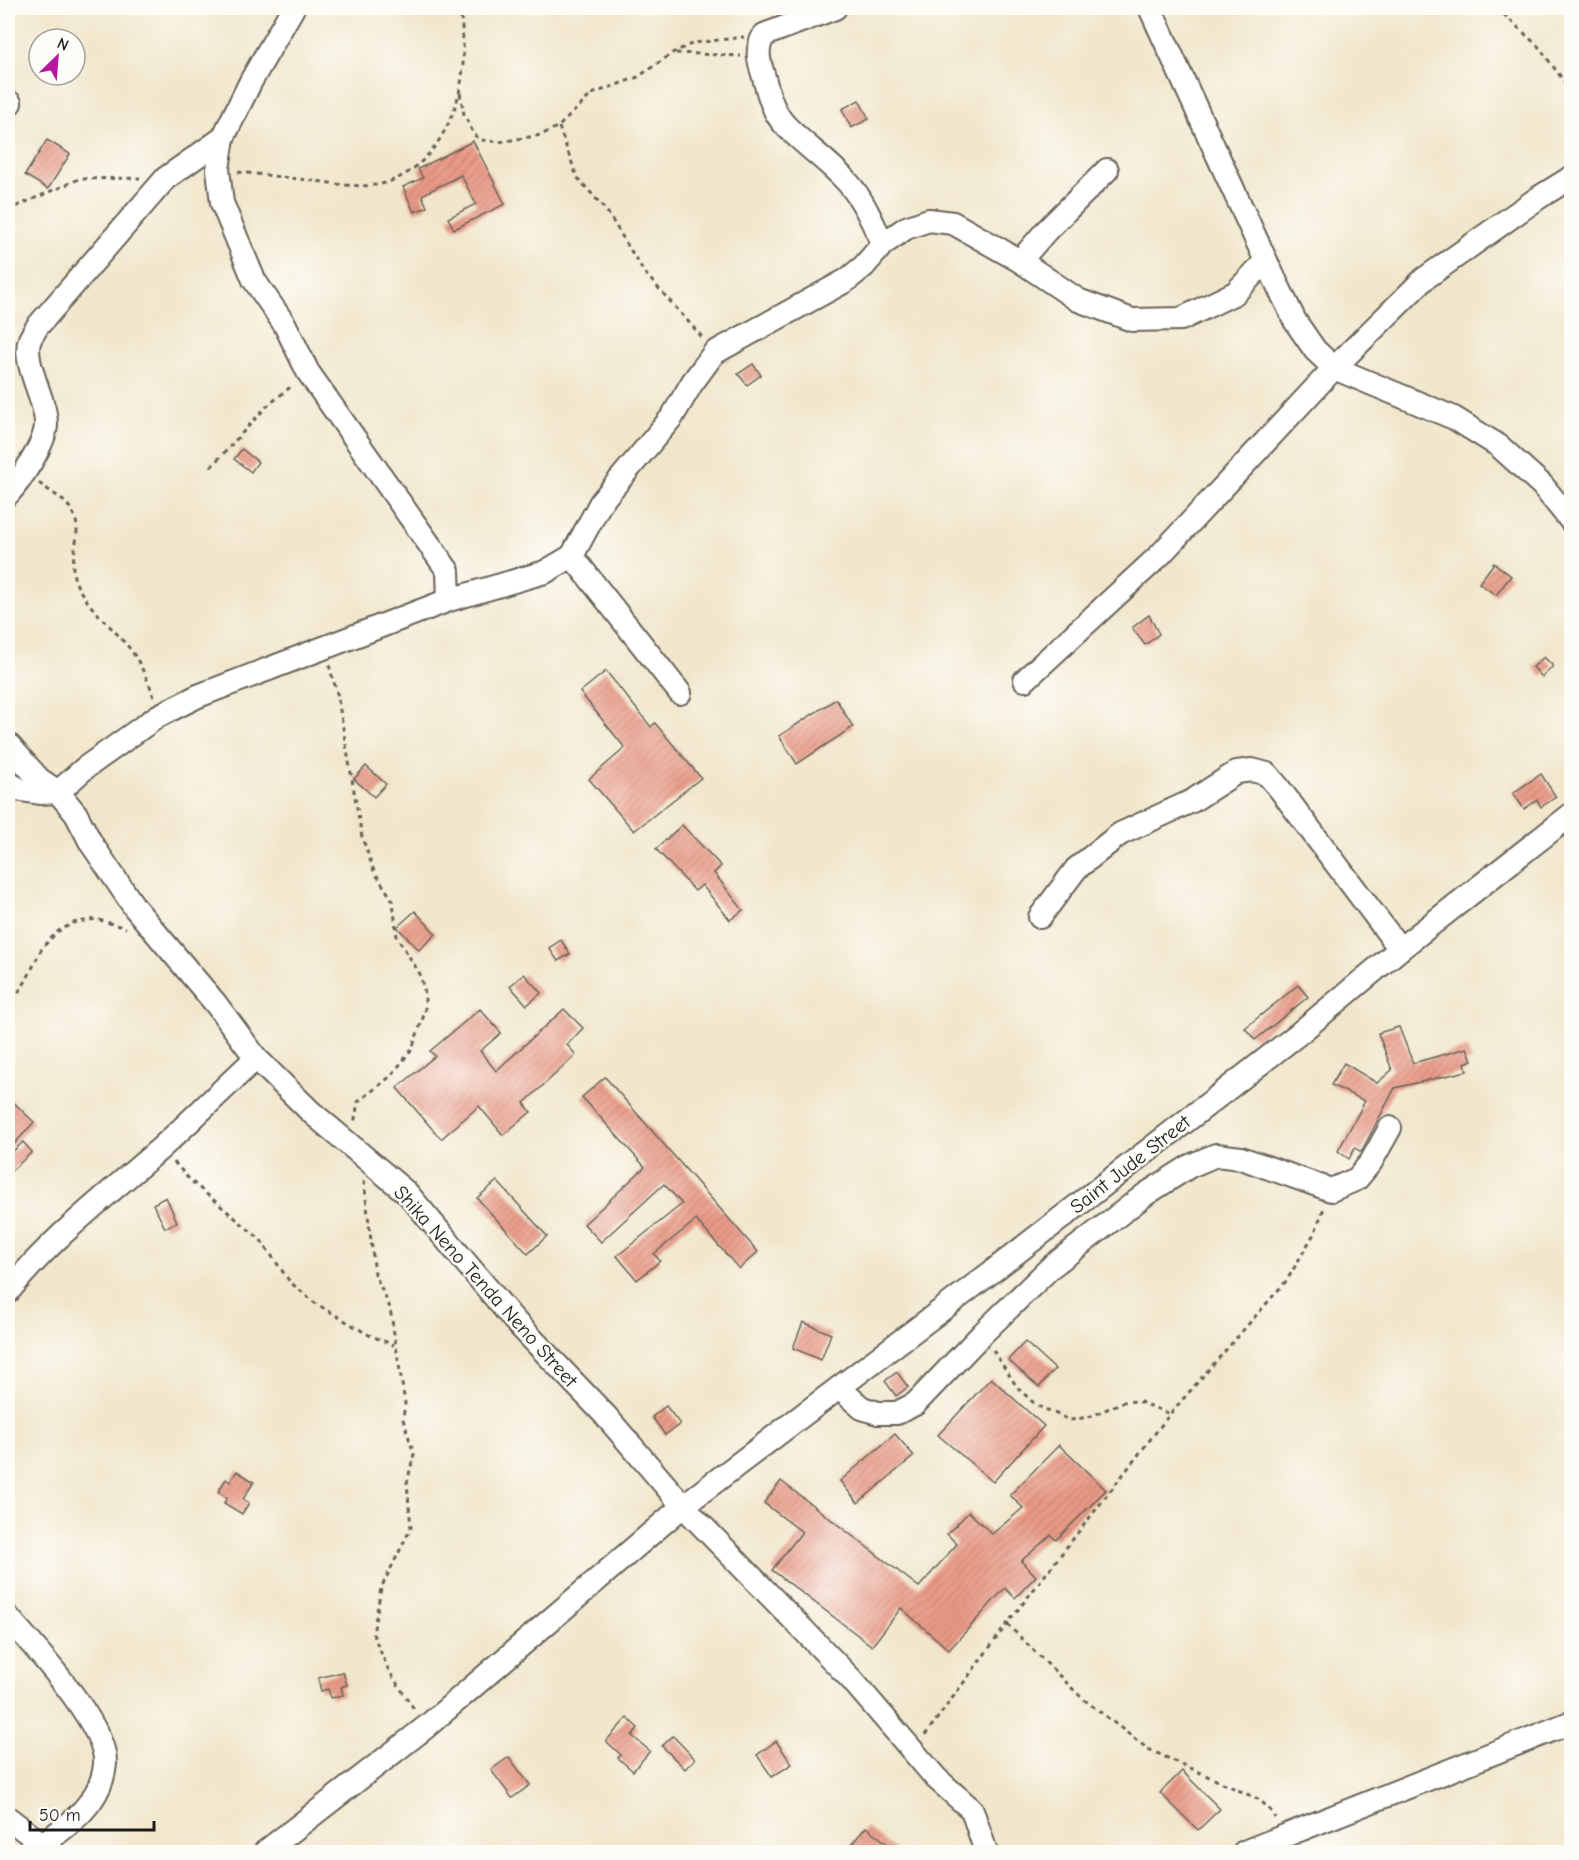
<svg xmlns="http://www.w3.org/2000/svg" width="1579" height="1860" viewBox="0 0 1579 1860" font-family="'Comic Neue',sans-serif">
  <style>
    .building { fill: url(#building-hatch) }
    .lines { fill: none; stroke-linecap: round; stroke-linejoin: round }
    .minor-casing { stroke: #676359; stroke-width: 26 }
    .path { stroke: #676359; stroke-width: 3; stroke-dasharray: 4.5 4.5; stroke-linecap: butt }
    .minor { stroke: #fff; stroke-width: 22 }
    .labels { text-anchor: middle; stroke-width: 5; stroke-linejoin: round; paint-order: stroke }
    .street-label { font-size: 20px; fill: #1c1c1c; stroke: #fdfcf7 }
  </style>
  <defs>
    <pattern id="building-hatch" width="6" height="6" patternUnits="userSpaceOnUse" patternTransform="scale(1.5)"><rect width="6" height="6" fill="#e99a86"/><path d="M-1 1l2-2M0 6l6-6M5 7l2-2" fill="none" stroke="#c78473"/></pattern>
  </defs>
  <rect width="100%" height="100%" fill="#fdfcf7"/>
  <filter id="ink" filterUnits="userSpaceOnUse"><feTurbulence type="fractalNoise" baseFrequency=".0167" numOctaves="2"/><feDisplacementMap in="SourceGraphic" scale="12" xChannelSelector="R" yChannelSelector="G"/><feConvolveMatrix kernelMatrix="1 2 1 2 8 2 1 2 1" color-interpolation-filters="sRGB"/></filter>
  <filter id="wash" filterUnits="userSpaceOnUse"><feTurbulence type="fractalNoise" baseFrequency=".008" numOctaves="4" result="noise"/><feDisplacementMap in="SourceGraphic" scale="24" xChannelSelector="R" yChannelSelector="G"/><feGaussianBlur stdDeviation="1.35" result="paint"/><feColorMatrix in="noise" values="0 0 0 0 0 0 0 0 0 0 0 0 0 0 0 0 0 1.4 0 .05"/><feComposite in="paint" operator="in"/></filter>
  <g filter="url(#wash)">
    <rect width="100%" height="100%" fill="#f1e6cb"/>
    <g id="blocks">
      <g class="building">
        <path d="M859 100 869 119 851 128 842 109Z"/>
        <path d="M47 140 70 154 48 189 25 175Z"/>
        <path d="M473 141 505 204 454 229 448 218 476 204 461 175 422 195 427 207 414 212 403 187 423 178 418 169Z"/>
        <path d="M753 364 761 375 747 385 738 374Z"/>
        <path d="M242 449 258 462 251 472 234 459Z"/>
        <path d="M1494 563 1511 576 1496 595 1479 583Z"/>
        <path d="M1149 615 1159 634 1145 645 1132 628Z"/>
        <path d="M1544 657 1553 666 1542 677 1533 667Z"/>
        <path d="M606 671 651 727 655 723 701 778 634 831 589 779 625 748 580 692Z"/>
        <path d="M836 699 853 727 797 764 779 736Z"/>
        <path d="M366 766 386 784 374 797 354 779Z"/>
        <path d="M1541 774 1556 797 1541 807 1537 800 1524 809 1513 793Z"/>
        <path d="M682 825 721 866 714 873 743 910 730 920 702 885 695 891 656 849Z"/>
        <path d="M415 911 436 934 419 950 397 927Z"/>
        <path d="M561 940 570 954 558 961 549 948Z"/>
        <path d="M524 974 541 993 527 1005 510 986Z"/>
        <path d="M1298 985 1308 997 1255 1040 1245 1028Z"/>
        <path d="M480 1009 501 1033 480 1051 496 1071 564 1009 583 1028 567 1045 576 1055 524 1103 531 1112 503 1135 479 1106 441 1139 397 1088 435 1056 430 1051Z"/>
        <path d="M1399 1027 1413 1063 1467 1048 1472 1060 1465 1063 1467 1071 1395 1088 1361 1152 1355 1148 1349 1159 1338 1151 1365 1101 1331 1085 1344 1063 1377 1083 1392 1070 1378 1033Z"/>
        <path d="M605 1077 758 1252 739 1269 696 1220 654 1254 660 1261 637 1280 617 1256 682 1204 664 1184 601 1242 584 1224 645 1167 582 1097Z"/>
        <path d="M8 1097 34 1122 8 1151Z"/>
        <path d="M23 1142 32 1152 8 1174V1156Z"/>
        <path d="M497 1181 547 1236 528 1254 477 1198Z"/>
        <path d="M166 1197 177 1222 165 1228 153 1204Z"/>
        <path d="M803 1322 831 1334 821 1360 793 1348Z"/>
        <path d="M1025 1342 1055 1369 1039 1387 1008 1360Z"/>
        <path d="M897 1372 908 1387 896 1396 885 1381Z"/>
        <path d="M991 1378 1044 1426 993 1482 938 1435Z"/>
        <path d="M666 1406 680 1424 665 1435 652 1417Z"/>
        <path d="M895 1434 914 1456 858 1503 840 1481Z"/>
        <path d="M1059 1445 1106 1490 1056 1540 1051 1535 1021 1561 1036 1576 1015 1598 1005 1588 949 1650 901 1608 872 1646 772 1570 802 1532 764 1503 781 1481 919 1587 957 1544 947 1534 969 1512 992 1534 1023 1508 1010 1495Z"/>
        <path d="M237 1471 254 1482 243 1499 249 1503 242 1514 224 1503 227 1498 218 1492 226 1479 230 1482Z"/>
        <path d="M343 1672 347 1685 341 1687 343 1695 331 1698 328 1689 321 1691 318 1678Z"/>
        <path d="M627 1718 638 1728 632 1736 650 1751 633 1771 618 1758 621 1755 606 1741Z"/>
        <path d="M673 1736 695 1759 685 1769 662 1746Z"/>
        <path d="M776 1741 792 1764 772 1777 757 1755Z"/>
        <path d="M509 1757 530 1785 512 1798 491 1770Z"/>
        <path d="M1182 1771 1220 1809 1198 1830 1160 1793Z"/>
        <path d="M866 1827 898 1852H845Z"/>
      </g>
    </g>
  </g>
  <g filter="url(#ink)">
    <use href="#blocks" fill-opacity="0" stroke="#676359" stroke-width="1.5"/>
    <g class="lines">
      <defs>
        <g id="minor">
          <path d="M835 8 764 35C756 49 758 59 763 74 768 92 772 111 785 125 805 146 830 162 849 184 864 201 873 224 883 244"/>
          <path d="M1150 8 1266 261 1295 321 1315 350 1334 368 1454 418 1499 446 1542 485 1572 522"/>
          <path d="M8 103H10"/>
          <path d="M223 138 218 169 222 203 254 280 285 325 308 372 448 571 449 600"/>
          <path d="M1020 261 1046 231 1107 170"/>
          <path d="M8 494C20 481 45 444 46 425 47 400 21 362 30 339 32 335 35 331 37 327L166 178 223 138 251 81 293 8"/>
          <path d="M572 556 680 693"/>
          <path d="M1025 680 1160 555 1334 368 1424 279 1538 198 1572 177"/>
          <path d="M8 744 39 779 58 792 76 814 91 843 135 908 216 1004 256 1058 311 1112 408 1194 514 1320 605 1415 683 1506 852 1680 936 1778 972 1810 986 1852"/>
          <path d="M8 783 21 790 40 793 58 792 85 768 158 716 198 696 449 600 545 572 572 556 601 502 672 417 692 383 714 353 847 280 864 266 883 244 906 228 929 220 953 223 1020 261 1078 300 1132 320 1181 319 1235 293 1266 261"/>
          <path d="M1040 917 1076 869 1120 834 1192 801 1237 772 1252 770 1267 774 1279 788 1400 949"/>
          <path d="M8 1292C52 1237 109 1194 162 1147 194 1118 224 1088 256 1058"/>
          <path d="M839 1388 862 1408 878 1413H897L915 1404 983 1333 1051 1267 1146 1194 1190 1166 1216 1155 1241 1158 1331 1190 1357 1179 1371 1162 1390 1128"/>
          <path d="M8 1617C33 1646 108 1726 105 1764 102 1801 70 1825 42 1844"/>
          <path d="M8 1818 53 1852"/>
          <path d="M265 1852 426 1727 683 1506 989 1274 1297 1035 1400 949 1572 814"/>
          <path d="M1244 1852 1572 1722"/>
        </g>
      </defs>
      <use href="#minor" class="minor-casing"/>
      <g class="path">
        <path d="M1497 8 1538 46 1572 92"/>
        <path d="M676 53 741 56"/>
        <path d="M460 93 464 114 474 135 482 140 499 142 541 135 559 126 592 94 638 77 674 52 694 43 744 37"/>
        <path d="M559 127 577 177 606 210 644 272 702 337"/>
        <path d="M238 172C264 175 290 178 316 181 338 184 363 189 385 183 434 169 462 110 463 63 464 45 462 26 460 8"/>
        <path d="M8 210 79 179 140 178"/>
        <path d="M211 467 266 407 293 385"/>
        <path d="M39 483C50 492 67 500 73 513 85 535 65 562 77 585 91 613 118 630 135 656 142 668 150 684 154 698"/>
        <path d="M329 665 337 693 362 837 374 871 393 901 397 937 420 974 425 994V1012L412 1049 391 1076 358 1102 354 1124"/>
        <path d="M8 1007 26 981 42 948 57 932 73 923 96 919 126 928"/>
        <path d="M174 1162 191 1181 260 1239 290 1282 315 1303 369 1335 394 1345"/>
        <path d="M364 1181 375 1274 390 1308 405 1403 403 1419 414 1454 407 1483 411 1528 381 1588 373 1634 389 1671 416 1712"/>
        <path d="M993 1350 1017 1387 1036 1405 1070 1420 1089 1417 1123 1402 1138 1401 1170 1414"/>
        <path d="M1007 1624 1082 1698 1148 1749 1260 1800 1272 1812 1275 1818"/>
        <path d="M925 1735 1007 1624 1170 1414 1287 1280 1315 1232 1324 1208"/>
      </g>
      <use href="#minor" class="minor"/>
    </g>
  </g>
  <g class="labels">
    <g class="street-label">
      <text transform="translate(1130 1164) rotate(-38)" y="7">Saint Jude Street</text>
      <text transform="translate(486 1286) rotate(48)" y="7">Shika Neno Tenda Neno Street</text>
    </g>
  </g>
  <rect width="1579" height="1860" fill="none" stroke="#fdfcf7" stroke-width="30"/>
  <g transform="translate(57 57) rotate(25)"><circle r="28" fill="#fdfcf7" stroke="#a3a29f" stroke-width="1.5"/>
  <path d="M0-4.5L10 22L0 15L-10 22Z" fill="#b5179e"/>
  <text y="-9" font-size="16" font-weight="bold" text-anchor="middle" fill="#1c1c1c">N</text>
  </g>
  <path d="M30 1821v9h124v-9" fill="none" stroke="#1c1c1c" stroke-width="3"/>
  <text x="39" y="1821" font-size="18" fill="#1c1c1c" stroke="#fdfcf7" stroke-width="4.5" paint-order="stroke">50 m</text>
</svg>
